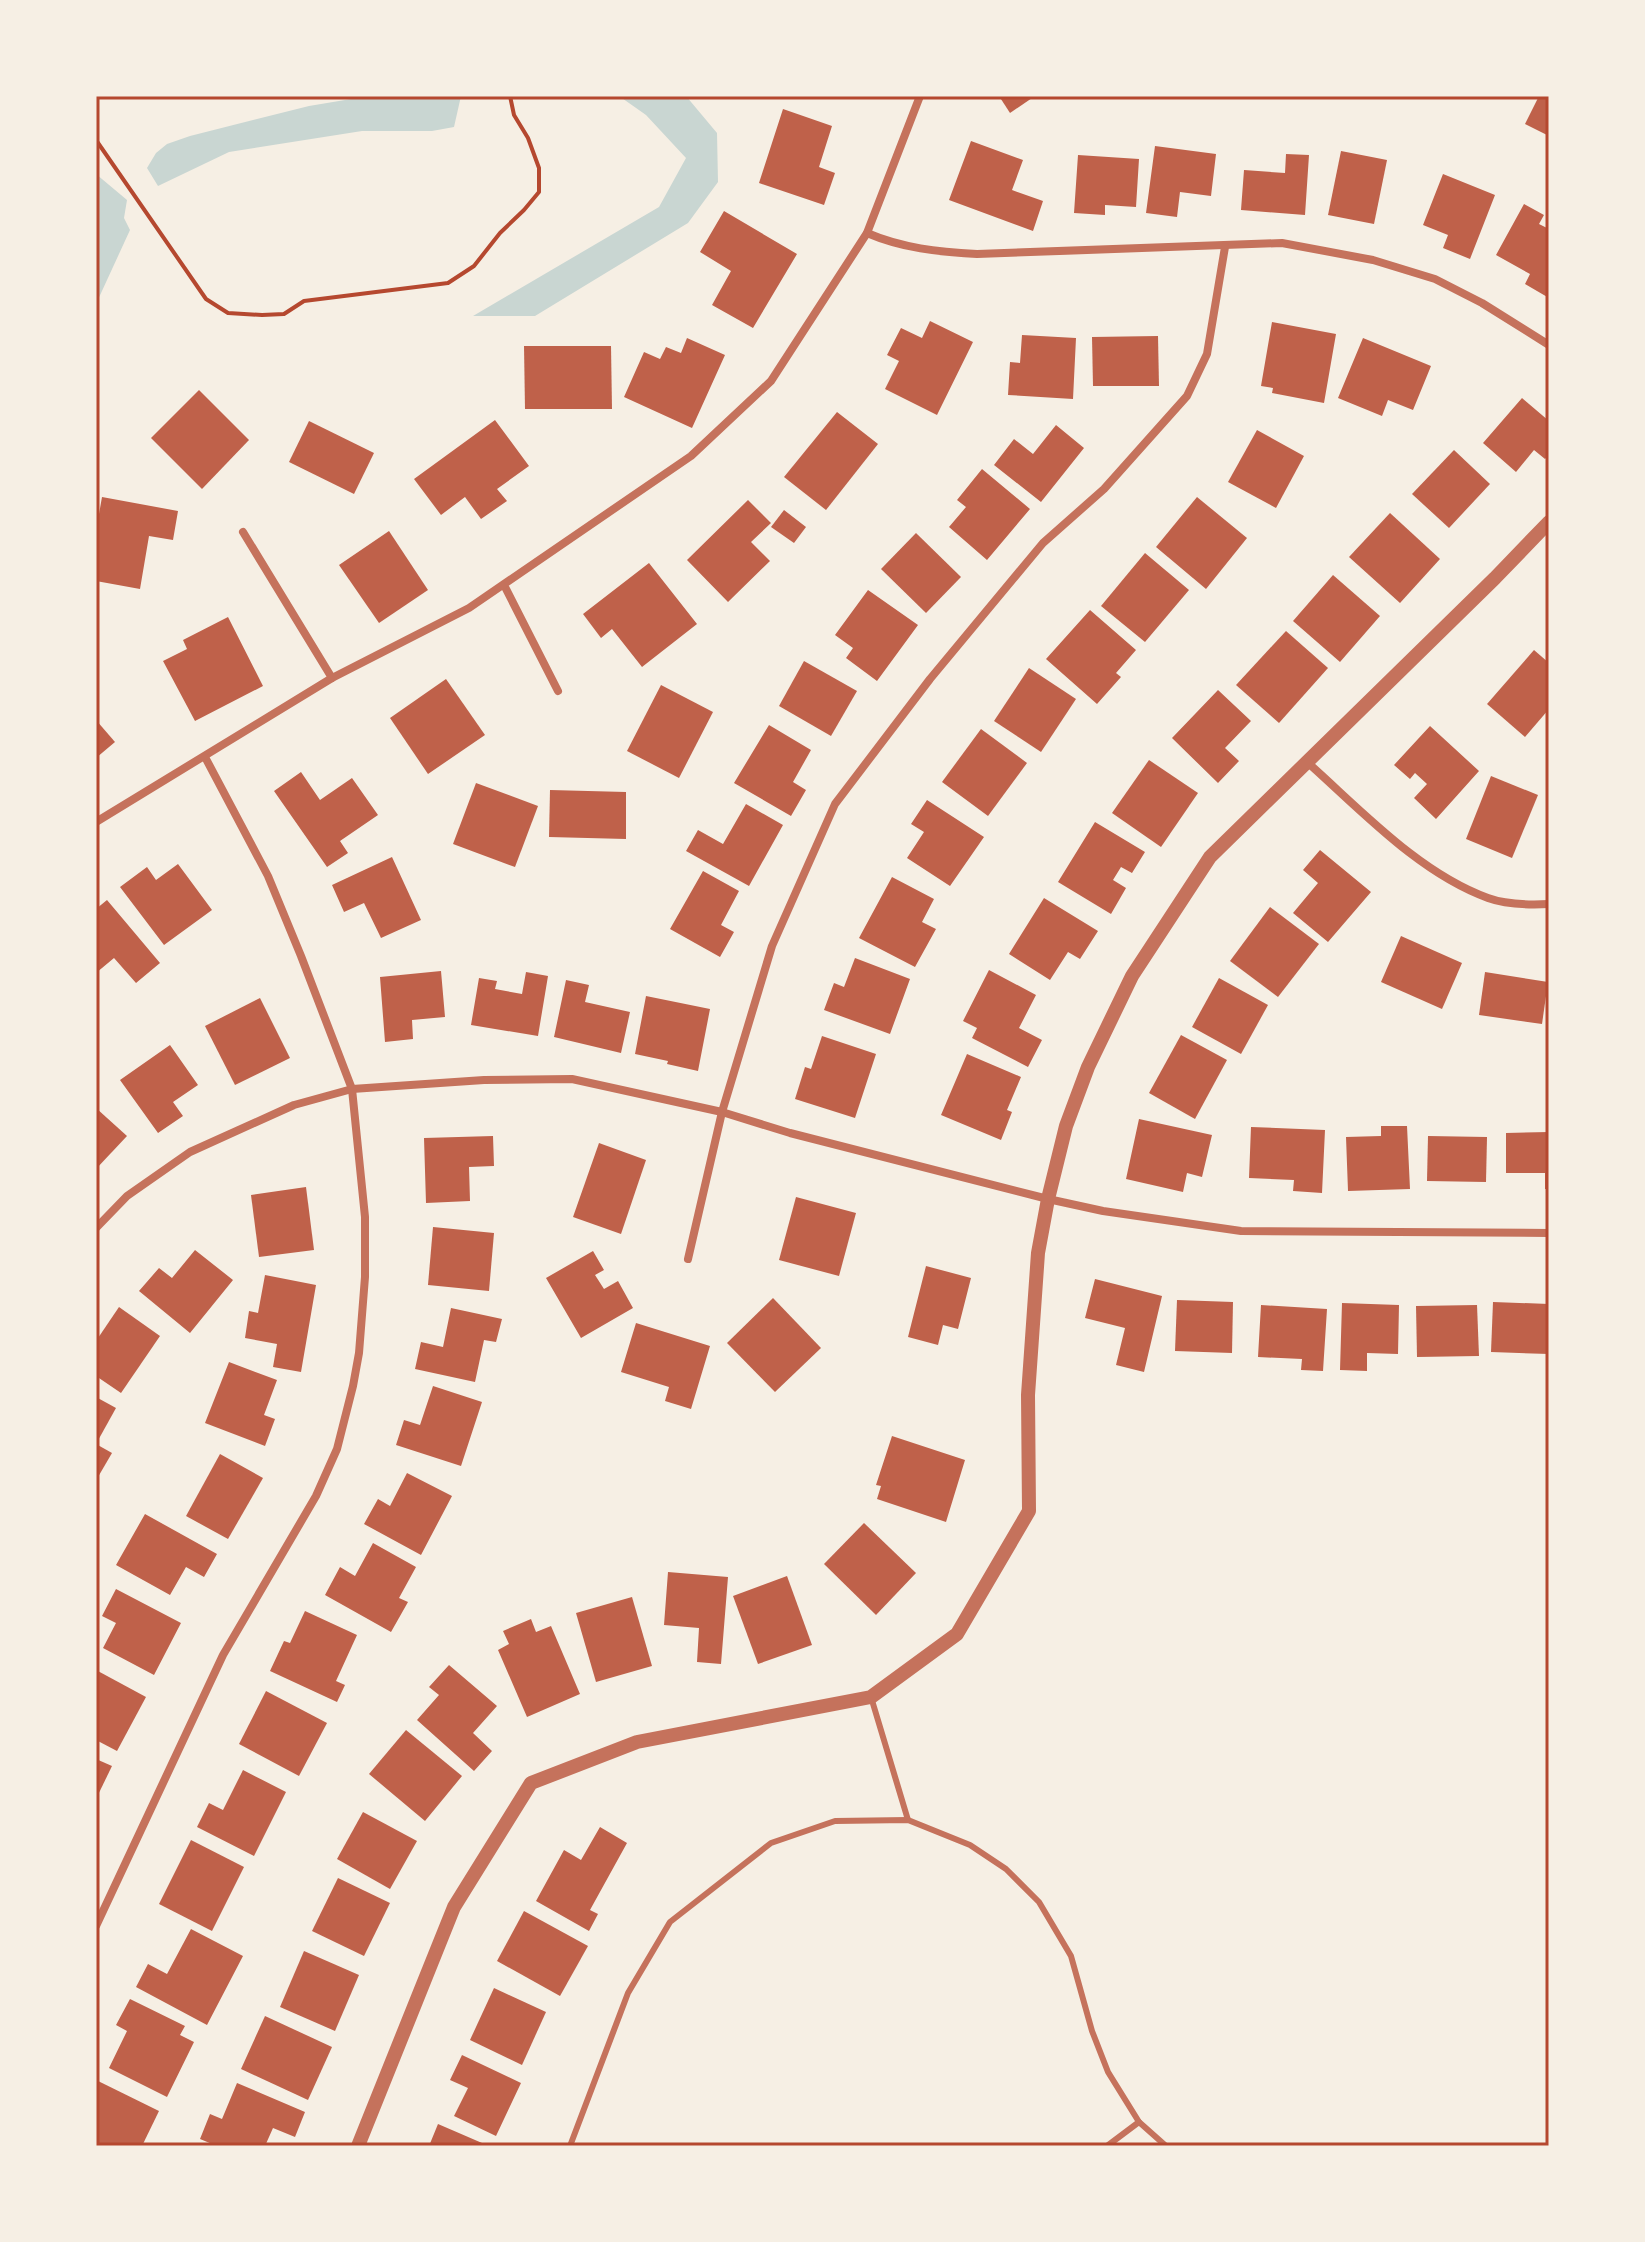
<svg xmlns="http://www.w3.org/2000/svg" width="1645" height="2242" viewBox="0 0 1645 2242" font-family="'Roboto Serif',serif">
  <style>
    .water { fill: #c9d6d2 }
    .building { fill: #bf614a }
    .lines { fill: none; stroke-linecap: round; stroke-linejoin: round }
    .path { stroke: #b5482f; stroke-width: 4 }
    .service { stroke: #c5725c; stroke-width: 6 }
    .minor { stroke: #c5725c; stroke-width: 8 }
    .tertiary { stroke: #c5725c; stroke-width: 14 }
    .neatline { fill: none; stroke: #b5482f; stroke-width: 3 }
  </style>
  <rect width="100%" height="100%" fill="#f6efe4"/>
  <g class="water">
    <path d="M369 96H461L454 127 432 131H362L229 152 158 186 147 168 156 153 167 144 190 136 309 106Z"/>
    <path d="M619 96H686L717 133 718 182 688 223 535 316H473L659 207 686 158 646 115Z"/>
    <path d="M96 174 127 200 124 218 130 230 96 304Z"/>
  </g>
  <g class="building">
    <path d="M999 96H1035L1010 113Z"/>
    <path d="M1539 96H1549V136L1525 124Z"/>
    <path d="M783 109 832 126 819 167 835 173 824 205 759 183Z"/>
    <path d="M971 141 1023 160 1012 190 1043 201 1033 231 949 200Z"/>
    <path d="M1155 146 1216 154 1211 196 1180 192 1177 217 1146 213Z"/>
    <path d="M1341 151 1387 160 1374 224 1328 215Z"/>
    <path d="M1286 154 1309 155 1305 215 1241 210 1244 170 1285 173Z"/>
    <path d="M1078 155 1139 159 1136 207 1105 205V215L1074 213Z"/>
    <path d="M1443 174 1495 195 1470 259 1443 248 1448 235 1423 225Z"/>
    <path d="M1524 204 1544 215 1539 224 1549 229V298L1525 284 1530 274 1496 255Z"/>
    <path d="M724 211 797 254 753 328 712 305 731 271 700 252Z"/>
    <path d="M930 321 973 342 937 415 885 389 899 361 887 355 901 328 922 338Z"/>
    <path d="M1272 322 1336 334 1324 403 1272 393 1273 388 1261 386Z"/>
    <path d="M1022 335 1076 338 1073 399 1008 395 1010 362 1020 363Z"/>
    <path d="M1158 336 1159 386H1093L1092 337Z"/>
    <path d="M687 338 725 355 692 428 624 397 644 352 660 359 666 347 681 353Z"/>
    <path d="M1363 338 1431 366 1413 410 1388 400 1382 416 1338 398Z"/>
    <path d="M524 346H611L612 409H525Z"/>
    <path d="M199 390 249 440 202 489 151 438Z"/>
    <path d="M1522 398 1549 421V455L1545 459 1534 450 1516 472 1483 443Z"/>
    <path d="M837 412 878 444 826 510 784 477Z"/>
    <path d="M495 420 529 466 497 489 507 501 481 519 465 497 441 515 414 479Z"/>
    <path d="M309 421 374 453 354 494 289 462Z"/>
    <path d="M1056 425 1084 448 1041 502 994 465 1014 439 1033 454Z"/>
    <path d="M1257 430 1304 456 1276 508 1228 482Z"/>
    <path d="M1454 450 1490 484 1449 528 1412 494Z"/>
    <path d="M982 469 1030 509 987 560 949 527 966 507 957 500Z"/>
    <path d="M102 497 178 511 173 540 149 536 140 589 96 581V531Z"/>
    <path d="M1197 497 1247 538 1206 589 1156 547Z"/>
    <path d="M748 500 771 523 751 542 770 561 728 602 687 560Z"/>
    <path d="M784 510 806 527 794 543 771 527Z"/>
    <path d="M1390 513 1440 559 1400 603 1349 557Z"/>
    <path d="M389 531 428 590 379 623 339 565Z"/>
    <path d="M916 533 961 577 926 613 881 569Z"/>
    <path d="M1145 553 1189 590 1145 642 1101 606Z"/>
    <path d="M649 563 697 624 642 667 612 629 601 638 583 614Z"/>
    <path d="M1333 575 1380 616 1340 662 1293 621Z"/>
    <path d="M868 590 918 625 877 681 846 658 853 648 835 635Z"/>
    <path d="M1090 610 1136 650 1116 673 1121 677 1097 704 1046 659Z"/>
    <path d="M228 617 263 686 195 721 163 661 187 649 183 640Z"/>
    <path d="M1286 631 1328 668 1279 723 1236 685Z"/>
    <path d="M1534 650 1549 663V709L1525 737 1487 704Z"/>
    <path d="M804 661 857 691 831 736 779 706Z"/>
    <path d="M1029 668 1076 699 1041 752 994 721Z"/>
    <path d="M446 679 485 735 428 774 390 718Z"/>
    <path d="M661 685 713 712 679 778 627 751Z"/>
    <path d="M1218 690 1251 721 1225 748 1239 761 1218 783 1172 738Z"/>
    <path d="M96 720 115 742 96 758Z"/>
    <path d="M769 725 811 750 793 782 806 790 791 816 734 783Z"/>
    <path d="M1430 726 1479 771 1436 819 1414 798 1427 784 1415 773 1410 779 1394 765Z"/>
    <path d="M981 729 1027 763 988 816 942 782Z"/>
    <path d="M1149 760 1198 793 1161 847 1112 813Z"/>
    <path d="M301 772 320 800 352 778 378 815 340 841 348 853 327 867 274 791Z"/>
    <path d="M1491 776 1538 795 1512 858 1466 839Z"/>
    <path d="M476 783 538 806 515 867 453 844Z"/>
    <path d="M550 790 626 792V839L549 837Z"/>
    <path d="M927 800 984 837 950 886 907 858 924 832 911 824Z"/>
    <path d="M746 804 783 825 749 886 686 851 698 830 723 844Z"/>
    <path d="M1095 822 1145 852 1132 873 1121 867 1113 880 1126 888 1111 914 1058 882Z"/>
    <path d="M1320 850 1371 892 1328 942 1293 913 1318 883 1303 870Z"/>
    <path d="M392 857 421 920 381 938 364 903 344 912 332 885Z"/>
    <path d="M178 864 212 910 164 945 120 887 147 867 156 880Z"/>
    <path d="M703 871 739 891 721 925 734 932 720 957 670 929Z"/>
    <path d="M892 877 934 899 922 922 936 929 915 967 859 938Z"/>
    <path d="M1044 898 1098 931 1080 959 1068 952 1050 980 1009 954Z"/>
    <path d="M107 900 160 963 136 983 114 958 96 973V909Z"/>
    <path d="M1270 907 1319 944 1278 997 1230 961Z"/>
    <path d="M1401 936 1462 963 1442 1009 1381 982Z"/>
    <path d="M855 958 910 979 890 1034 824 1010 834 983 844 987Z"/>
    <path d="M989 970 1036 995 1019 1028 1042 1040 1028 1067 972 1038 977 1028 963 1021Z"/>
    <path d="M441 971 445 1017 412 1020 413 1039 385 1042 380 977Z"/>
    <path d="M526 972 548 976 538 1036 471 1025 479 978 497 981 495 989 522 994Z"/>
    <path d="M1485 972 1548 982 1542 1024 1479 1015Z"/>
    <path d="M1219 978 1268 1005 1241 1054 1192 1027Z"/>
    <path d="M566 980 589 985 585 1002 630 1012 621 1053 554 1037Z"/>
    <path d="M646 996 710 1009 698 1071 667 1064 668 1061 635 1054Z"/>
    <path d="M260 998 290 1058 235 1085 205 1026Z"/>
    <path d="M1181 1035 1227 1060 1195 1119 1149 1093Z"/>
    <path d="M822 1036 876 1054 855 1118 795 1099 805 1067 811 1069Z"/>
    <path d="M170 1045 198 1085 173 1102 183 1116 158 1133 120 1080Z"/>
    <path d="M967 1054 1021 1077 1007 1110 1012 1112 1001 1140 941 1115Z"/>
    <path d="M96 1108 127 1136 96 1169Z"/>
    <path d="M1139 1119 1212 1135 1202 1177 1187 1173 1183 1192 1126 1179Z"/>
    <path d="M1381 1126H1407L1410 1189 1348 1191 1346 1137 1381 1136Z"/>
    <path d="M1251 1127 1325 1130 1322 1193 1293 1191 1294 1180 1249 1178Z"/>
    <path d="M1549 1132V1189H1545V1173H1506V1133Z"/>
    <path d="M493 1136 494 1166 469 1167 470 1201 426 1203 424 1138Z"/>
    <path d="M1428 1136 1487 1137 1486 1182 1427 1181Z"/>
    <path d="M599 1143 646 1160 621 1234 573 1217Z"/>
    <path d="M306 1187 314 1250 259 1257 251 1195Z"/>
    <path d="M796 1197 856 1213 839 1276 779 1260Z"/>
    <path d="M433 1227 494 1233 489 1291 428 1285Z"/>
    <path d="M195 1250 233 1280 190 1333 139 1291 159 1268 172 1278Z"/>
    <path d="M593 1251 604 1270 595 1275 604 1289 618 1281 633 1308 581 1338 546 1278Z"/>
    <path d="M926 1266 971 1278 958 1329 943 1325 938 1345 908 1337Z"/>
    <path d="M265 1275 316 1285 301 1372 273 1367 277 1344 245 1338 249 1311 258 1313Z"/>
    <path d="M1095 1279 1162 1296 1144 1372 1116 1365 1125 1328 1085 1318Z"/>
    <path d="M773 1298 821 1348 775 1392 727 1343Z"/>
    <path d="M1177 1300 1233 1302 1232 1353 1175 1351Z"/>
    <path d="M1493 1302 1549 1304V1354L1491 1352Z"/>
    <path d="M1342 1303 1399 1305 1398 1354 1367 1353V1371L1340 1370Z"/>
    <path d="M1261 1305 1327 1309 1323 1371 1301 1370 1302 1359 1258 1357Z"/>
    <path d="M1477 1305 1479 1356 1417 1357 1416 1306Z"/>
    <path d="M119 1307 160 1336 121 1393 96 1376V1341Z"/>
    <path d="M451 1308 502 1319 496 1342 484 1340 475 1382 415 1369 421 1342 443 1347Z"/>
    <path d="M636 1323 710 1346 691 1409 665 1401 669 1387 621 1372Z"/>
    <path d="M229 1362 277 1380 264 1415 275 1419 265 1446 205 1423Z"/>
    <path d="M433 1386 482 1402 461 1466 396 1445 404 1420 420 1425Z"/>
    <path d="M96 1397 116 1408 96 1444Z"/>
    <path d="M892 1436 965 1460 946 1522 877 1499 881 1486 876 1485Z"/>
    <path d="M96 1444 112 1453 98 1477 96 1476Z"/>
    <path d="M220 1454 263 1478 228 1539 186 1516Z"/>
    <path d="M407 1473 452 1496 421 1555 364 1524 378 1499 390 1506Z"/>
    <path d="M145 1514 217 1554 204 1577 186 1567 170 1595 116 1565Z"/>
    <path d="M864 1523 916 1573 876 1615 824 1564Z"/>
    <path d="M373 1543 416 1567 399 1598 408 1602 391 1632 325 1595 340 1567 355 1576Z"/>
    <path d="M668 1572 728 1577 721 1664 697 1662 699 1628 664 1625Z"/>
    <path d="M787 1576 812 1645 758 1664 733 1596Z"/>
    <path d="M116 1589 181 1623 154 1675 103 1648 116 1623 102 1616Z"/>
    <path d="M632 1597 652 1666 596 1682 576 1613Z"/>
    <path d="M305 1611 357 1635 336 1681 345 1685 337 1702 270 1671 284 1641 290 1643Z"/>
    <path d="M531 1619 536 1632 551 1626 580 1694 527 1717 498 1650 509 1644 503 1631Z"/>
    <path d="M449 1665 497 1706 473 1733 492 1751 474 1771 417 1720 439 1695 429 1687Z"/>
    <path d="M96 1670 146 1697 117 1751 96 1740Z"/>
    <path d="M266 1691 327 1723 299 1776 239 1744Z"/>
    <path d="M406 1730 462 1776 425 1821 369 1774Z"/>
    <path d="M96 1759 112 1766 96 1799Z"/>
    <path d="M243 1770 286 1792 254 1856 197 1827 209 1803 223 1810Z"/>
    <path d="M363 1812 417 1841 390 1889 337 1859Z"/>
    <path d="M600 1827 627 1843 590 1910 598 1914 589 1931 536 1901 564 1850 581 1860Z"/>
    <path d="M191 1840 244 1867 212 1931 159 1904Z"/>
    <path d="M338 1878 390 1903 364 1956 312 1931Z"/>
    <path d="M524 1911 588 1946 560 1996 497 1961Z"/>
    <path d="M191 1929 243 1956 207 2025 136 1987 148 1964 167 1974Z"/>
    <path d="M304 1951 359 1975 335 2031 280 2007Z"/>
    <path d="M494 1988 546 2012 522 2065 470 2040Z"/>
    <path d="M130 1999 185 2026 180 2035 194 2042 167 2097 109 2068 127 2031 116 2025Z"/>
    <path d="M265 2016 332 2047 308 2100 241 2069Z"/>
    <path d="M462 2055 521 2083 496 2136 454 2116 468 2088 450 2080Z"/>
    <path d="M96 2080 159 2111 142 2146H96Z"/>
    <path d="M237 2083 305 2112 295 2137 273 2128 265 2146H217L200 2139 210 2114 222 2119Z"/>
    <path d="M438 2124 489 2146H429Z"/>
  </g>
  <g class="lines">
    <path class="path" d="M96 140 206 299 228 313 262 315 284 314 304 301 448 283 474 266 500 233 524 210 539 192V168L528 138 514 115 510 96"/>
    <g class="service">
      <path d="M871 1697 908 1820"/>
      <path d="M570 2146 628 1993 670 1922 771 1843 835 1821 908 1820 970 1845 1006 1869 1039 1902 1071 1956 1092 2031 1108 2072 1139 2122 1166 2146"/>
      <path d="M1107 2146 1139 2122"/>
    </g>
    <g class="minor">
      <path d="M867 233C902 248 938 252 977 254L1282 243 1373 260 1435 279 1482 303 1549 345"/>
      <path d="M243 532 332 678"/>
      <path d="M504 585 558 691"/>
      <path d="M1307 762C1361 810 1419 873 1488 898 1507 905 1529 905 1549 904"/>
      <path d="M96 822 332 678 469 608 691 456 771 381 867 233 920 96"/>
      <path d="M96 1228 127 1196 190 1152 294 1105 352 1089 484 1080 572 1079 722 1112 790 1133 1048 1199 1103 1211 1241 1231 1549 1233"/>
      <path d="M688 1259 722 1112 772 946 835 804 930 679 1043 543 1104 489 1187 396 1207 354 1225 247"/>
      <path d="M96 1926 223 1655 316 1496 337 1449 353 1386 359 1353 365 1277V1217L352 1089 301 956 268 876 205 757"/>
    </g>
    <path class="tertiary" d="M358 2146 454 1907 531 1783 637 1742 871 1697 957 1634 1029 1511 1028 1395 1038 1253 1048 1199 1066 1126 1088 1067 1132 976 1210 857 1495 578 1549 522"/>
  </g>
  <rect width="1645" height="2242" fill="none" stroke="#f6efe4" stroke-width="196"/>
  <rect x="98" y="98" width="1449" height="2046" class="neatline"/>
</svg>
